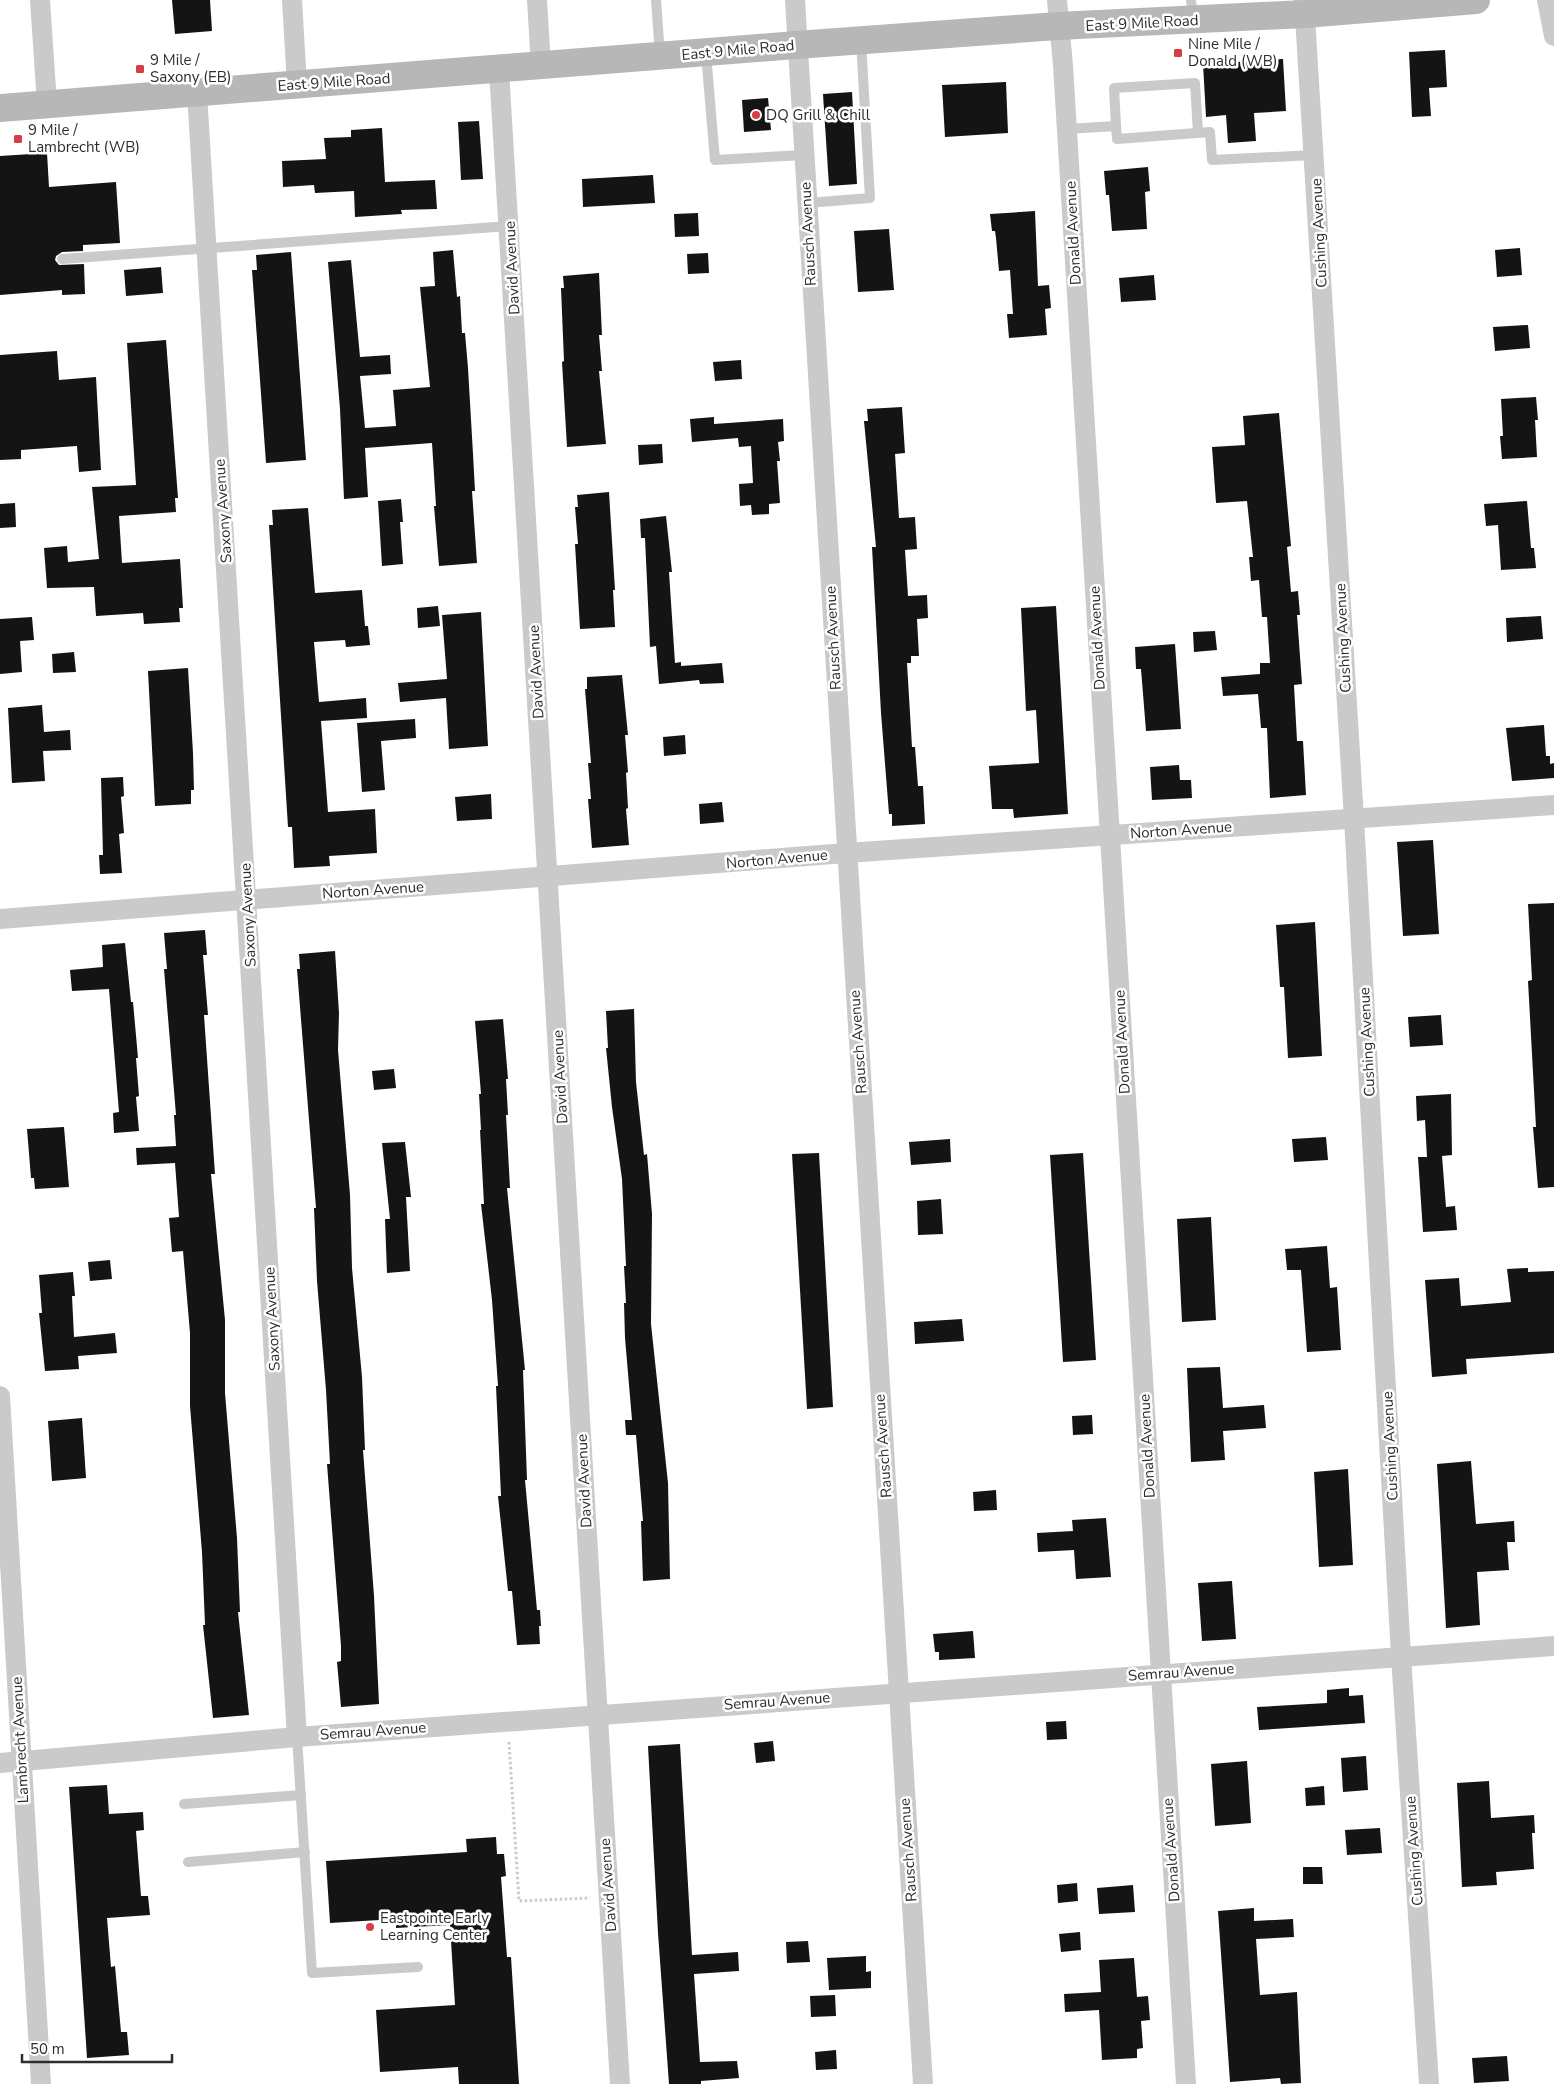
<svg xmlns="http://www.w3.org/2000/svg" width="1554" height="2084" viewBox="0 0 1554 2084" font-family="'Nunito Sans',sans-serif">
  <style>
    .building { fill: #141414 }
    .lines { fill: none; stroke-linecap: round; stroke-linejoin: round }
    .path { stroke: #cacaca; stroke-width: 3; stroke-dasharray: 2.5 2.5; stroke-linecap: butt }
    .service { stroke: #cacaca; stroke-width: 10 }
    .minor { stroke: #cacaca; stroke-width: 20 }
    .secondary { stroke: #b7b7b7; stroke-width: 28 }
    .poi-dot { fill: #d73c47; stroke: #fff; stroke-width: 2 }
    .labels { text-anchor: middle; stroke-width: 5; stroke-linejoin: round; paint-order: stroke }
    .street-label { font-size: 15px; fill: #2d2d2d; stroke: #fff }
    .poi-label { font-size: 15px; fill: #2d2d2d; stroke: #fff; text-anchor: start }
  </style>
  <rect width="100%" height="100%" fill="#fff"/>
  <g class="building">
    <path d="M172 0H210L212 31 175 34Z"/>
    <path d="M1445 50 1447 87 1429 88 1431 116 1412 117 1409 52Z"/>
    <path d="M1283 59 1286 111 1254 113 1256 141 1228 143 1226 115 1206 117 1203 64Z"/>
    <path d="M1006 82 1008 133 945 137 942 85Z"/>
    <path d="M852 92 857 184 829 186 823 94Z"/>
    <path d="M768 98 771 130 744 132 742 100Z"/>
    <path d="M479 121 483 179 461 180 458 122Z"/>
    <path d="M382 128 385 182 435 180 437 209 401 210 402 214 355 217 354 191 315 193 314 185 283 187 282 161 326 159 324 138 351 137V130Z"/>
    <path d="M47 153 49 187 116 182 120 243 83 245V251L62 252 56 256 55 260 59 265 84 264 85 294 62 295V290L0 295V156Z"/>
    <path d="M1148 167 1150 191 1145 192 1147 229 1112 231 1109 195H1106L1104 171Z"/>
    <path d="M653 175 655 203 583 207 582 179Z"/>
    <path d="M1035 211 1038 286 1049 285 1051 308 1045 309 1047 335 1009 338 1007 314H1013L1010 270 999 271 996 238 995 231H992L990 214Z"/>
    <path d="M698 213 699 236 675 237 674 214Z"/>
    <path d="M889 229 894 290 858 292 854 231Z"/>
    <path d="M1520 248 1522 275 1497 277 1495 250Z"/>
    <path d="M453 250 457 297 460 296 462 333H465L468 368 473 454 475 491H472L477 563 439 566 434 506H436L432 443 365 448 368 497 344 499 340 409 328 262 351 260 360 357 390 355 391 374 360 376 365 428 396 426 393 390 430 387 420 287 435 286 433 252Z"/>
    <path d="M291 252 306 460 266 463 252 270H257L256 255Z"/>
    <path d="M708 253 709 273 688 274 687 254Z"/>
    <path d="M161 267 163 293 126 296 124 270Z"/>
    <path d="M599 273 602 335H599L602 371H599L606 444 567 447 562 362 564 361 561 288H564L563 276Z"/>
    <path d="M1154 275 1156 300 1121 302 1119 278Z"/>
    <path d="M1528 325 1530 348 1495 351 1493 327Z"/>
    <path d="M166 340 178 498H175L176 512 119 516 122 563 180 559 183 608H179L180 622 144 624 143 613 96 616 94 587 47 588 44 548 67 546 68 562 99 559 92 487 136 485 127 343Z"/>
    <path d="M57 351 59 380 96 377 101 470 79 472 77 446 21 450V459L0 460V355Z"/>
    <path d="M741 360 742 379 715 381 713 362Z"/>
    <path d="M1536 397 1538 420H1535L1537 457 1502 459 1500 436H1503L1501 399Z"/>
    <path d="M902 407 905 453 895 454 899 518 915 517 917 549 905 550 908 596 927 595 928 618 917 619 919 656H911V663H907L912 747H915L918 786H923L925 824 892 826V814H889L881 713 872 547H876L864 421H868L867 409Z"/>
    <path d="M1279 413 1291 546 1287 547 1291 592 1298 591 1300 615H1297L1302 684 1294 685 1297 741H1303L1306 795 1270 798 1267 728H1261L1258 694 1223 696 1221 677 1260 674V663H1270L1267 617H1262L1259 580 1251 581 1249 557H1253L1247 501 1216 503 1212 447 1245 445 1243 416Z"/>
    <path d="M714 417V424L783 419 784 441 778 442 780 461H777L780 503 769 504V514L752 515 751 505 740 506 739 484 753 483 751 446 739 447 738 438 692 442 690 419Z"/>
    <path d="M662 444 663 463 639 465 638 445Z"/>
    <path d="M609 492 615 590H613L615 627 580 629 575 544H578L575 507H578L577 495Z"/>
    <path d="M401 499 403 522H400L403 564 382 566 378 501Z"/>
    <path d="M1527 501 1531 548H1534L1536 568 1501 570 1498 525 1486 526 1484 504Z"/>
    <path d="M15 503 16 527 0 528V504Z"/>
    <path d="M308 508 315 593 362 590 365 626H368L370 645 346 647 345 640 314 642 319 702 366 698 367 718 321 721 328 812 375 809 377 853 329 856 330 866 294 868 292 827H288L269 525H273L272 510Z"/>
    <path d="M666 516 672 572H669L675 663 681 662V666L722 663 724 683 700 684 699 680 659 684 656 646 650 647 645 538H641L640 519Z"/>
    <path d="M438 606 440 626 418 628 417 608Z"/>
    <path d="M1056 606 1068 814 1014 818 1013 809H992L989 766 1039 763 1036 710 1026 711 1021 608Z"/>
    <path d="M481 612 488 746 449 749 446 698 400 702 398 683 447 679 442 615Z"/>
    <path d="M1541 616 1543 639 1507 642 1506 618Z"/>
    <path d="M32 617 34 640 20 641 22 672 0 674V619Z"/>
    <path d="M1215 631 1217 650 1194 652 1193 632Z"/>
    <path d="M1175 644 1181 729 1146 731 1141 669H1136L1135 647Z"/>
    <path d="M74 652 76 672 53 673 52 654Z"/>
    <path d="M188 668 193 753 194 790H191V804L155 806 148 671Z"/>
    <path d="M622 675 628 735H625L628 772 626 773 628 808 626 809 629 845 592 848 588 799H591L588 763H591L585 689H587V677Z"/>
    <path d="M42 705 44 732 70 730 71 750 43 751 45 781 12 783 8 708Z"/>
    <path d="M415 719 416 738 381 741 385 790 362 792 357 723Z"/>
    <path d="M1544 725 1546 756H1550V764L1554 763V778L1512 781 1506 728Z"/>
    <path d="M685 735 686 754 664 756 663 737Z"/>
    <path d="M1179 765 1180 780H1191L1192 798 1152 800 1150 767Z"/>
    <path d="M123 777 124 796 121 797 124 833 119 834 122 873 100 874 99 855H103L101 778Z"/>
    <path d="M491 794 492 819 457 821 455 797Z"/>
    <path d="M722 802 724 822 700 824 699 804Z"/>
    <path d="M1433 840 1439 934 1403 936 1397 842Z"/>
    <path d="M1554 903V1187L1538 1188 1533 1127H1536L1528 981 1532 980 1528 904Z"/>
    <path d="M1315 922 1322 1056 1288 1058 1284 987H1280L1276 925Z"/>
    <path d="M205 930 207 955H203L208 1015H204L215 1174H211L225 1320V1393L237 1538 240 1612H238L249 1715 213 1718 203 1625H205L202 1552 190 1406V1333L183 1251 172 1252 169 1218 179 1217 175 1163 137 1165 136 1148 176 1146 174 1115H176L164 969H167L164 933Z"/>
    <path d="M125 943 131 1002H133L138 1058H136L139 1096 136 1097 139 1131 114 1133 113 1113 119 1112 109 989 72 991 70 970 103 967 102 945Z"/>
    <path d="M335 951 339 1013 338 1050 350 1195 352 1268 362 1377 365 1450H363L374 1596 379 1704 341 1707 337 1662 341 1661V1646L327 1464H330L326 1390 317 1281 314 1208H316L297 969H300L299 954Z"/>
    <path d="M634 1009 636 1082 644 1155 647 1154 652 1214 651 1324 668 1483 670 1579 643 1581 641 1521H643L636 1435H626L625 1420H632L625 1338 624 1303H626L624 1266H626L622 1179 612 1107 606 1048H608L606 1011Z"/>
    <path d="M1441 1015 1443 1045 1410 1047 1408 1017Z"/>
    <path d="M503 1019 508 1079H506L508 1115H506L510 1188H507L525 1370H523L527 1480H525L537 1610H540L541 1626H539L540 1644 517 1645 512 1591H508L498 1496H501L496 1386H498L492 1300 481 1204H484L480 1130H481L479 1094H481L475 1021Z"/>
    <path d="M394 1069 396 1088 374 1090 372 1071Z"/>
    <path d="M1451 1094 1452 1155 1442 1156 1446 1207 1455 1206 1457 1230 1423 1232 1418 1157H1427L1425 1120 1417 1121 1416 1096Z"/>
    <path d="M64 1127 69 1187 35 1189 34 1178H31L27 1129Z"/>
    <path d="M1326 1137 1328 1160 1294 1162 1292 1139Z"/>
    <path d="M950 1139 951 1162 911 1165 909 1142Z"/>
    <path d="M405 1142 411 1197H406L410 1271 387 1273 385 1219H390L382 1143Z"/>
    <path d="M819 1153 833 1407 807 1409 792 1154Z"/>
    <path d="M1083 1153 1096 1360 1063 1362 1050 1155Z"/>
    <path d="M941 1199 943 1234 918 1235 917 1201Z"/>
    <path d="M1211 1217 1216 1320 1182 1322 1177 1219Z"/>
    <path d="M1327 1246 1330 1288 1337 1287 1341 1350 1307 1352 1301 1270H1287L1285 1249Z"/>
    <path d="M110 1260 112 1279 90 1281 88 1262Z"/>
    <path d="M1528 1268V1272L1554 1271V1353L1466 1359 1467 1374 1432 1377 1425 1280 1459 1278 1461 1306 1511 1302 1507 1269Z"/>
    <path d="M73 1272 75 1296H72L74 1337 115 1333 117 1353 78 1356 79 1369 45 1371 39 1313H42L39 1275Z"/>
    <path d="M962 1319 964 1341 915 1344 914 1322Z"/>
    <path d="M1220 1367 1223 1408 1264 1405 1266 1428 1223 1431 1225 1460 1191 1462 1187 1368Z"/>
    <path d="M1092 1415 1093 1434 1073 1435 1072 1416Z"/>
    <path d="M82 1418 86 1478 52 1481 48 1421Z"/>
    <path d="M1471 1461 1476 1524 1514 1521 1515 1542H1507L1509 1570 1477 1572 1480 1625 1446 1628 1437 1464Z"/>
    <path d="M1348 1469 1353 1565 1319 1567 1314 1472Z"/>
    <path d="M996 1490 997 1510 974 1511 973 1492Z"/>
    <path d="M1106 1518 1111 1577 1076 1579 1074 1550 1038 1552 1037 1533 1073 1531 1072 1520Z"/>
    <path d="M1232 1581 1236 1639 1202 1641 1198 1583Z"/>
    <path d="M973 1631 975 1658 939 1660V1652H935L933 1634Z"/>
    <path d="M1349 1688V1696L1363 1695 1365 1723 1259 1730 1257 1707 1327 1703V1690Z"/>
    <path d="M1066 1721 1067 1739 1047 1740 1046 1722Z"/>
    <path d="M773 1741 775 1761 756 1763 754 1743Z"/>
    <path d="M680 1744 692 1955 738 1952 739 1971 694 1974 700 2062 737 2061 739 2078 701 2081V2084H669L658 1933 648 1746Z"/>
    <path d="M1366 1756 1368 1790 1343 1792 1341 1758Z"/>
    <path d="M1247 1761 1251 1823 1215 1826 1211 1764Z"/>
    <path d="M1489 1781 1491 1818 1534 1815 1535 1833H1532L1534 1869 1496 1872 1497 1885 1462 1887 1457 1783Z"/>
    <path d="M107 1785 109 1814 143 1812 144 1830 136 1831 141 1896H148L150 1915 107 1918 111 1967 115 1966 121 2032H127L129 2055 87 2058 69 1787Z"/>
    <path d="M1324 1786 1325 1805 1306 1806 1305 1788Z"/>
    <path d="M1380 1828 1382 1853 1347 1855 1345 1830Z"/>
    <path d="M496 1837 497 1854H504L506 1876 501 1877 507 1957H511L519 2084H459L458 2067 380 2072 376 2010 455 2005 450 1925 396 1928V1919L330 1923 326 1861 467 1852 466 1839Z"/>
    <path d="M1303 1867H1322L1323 1884H1303Z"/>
    <path d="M1077 1883 1078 1901 1058 1903 1057 1885Z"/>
    <path d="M1133 1885 1135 1912 1099 1914 1097 1888Z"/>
    <path d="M1254 1908V1921L1293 1919 1294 1937 1256 1939 1260 1995 1297 1992 1301 2083 1281 2084 1280 2078 1230 2082 1218 1911Z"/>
    <path d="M1080 1932 1081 1950 1061 1952 1059 1934Z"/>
    <path d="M808 1941 810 1962 787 1963 786 1942Z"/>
    <path d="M866 1956V1972L871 1971V1988L829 1990 827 1958Z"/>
    <path d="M1134 1958 1137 1997 1148 1996 1150 2020 1141 2021 1143 2048 1137 2049V2058L1102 2060 1099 2010 1065 2012 1064 1994 1101 1992 1099 1960Z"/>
    <path d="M835 1995 836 2016 811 2017 810 1996Z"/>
    <path d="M836 2050 837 2069 816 2070 815 2052Z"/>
    <path d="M1507 2056 1509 2081 1474 2083 1472 2058Z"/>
  </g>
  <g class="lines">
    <path class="path" d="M509 1742 519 1901 590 1898"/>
    <g class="service">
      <path d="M656 0 660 55"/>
      <path d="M1191 0 1193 19"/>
      <path d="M706 54 715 160 804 155"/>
      <path d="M1116 126 1114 88 1195 83 1198 133"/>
      <path d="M1067 129 1116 126 1117 139 1210 132 1212 160 1314 155"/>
      <path d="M807 203 870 198 861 41"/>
      <path d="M62 259 509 226"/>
      <path d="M297 1737 312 1973 418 1967"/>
      <path d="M184 1804 301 1795"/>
      <path d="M188 1862 305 1852"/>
    </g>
    <g class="minor">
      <path d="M40 0 47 104"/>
      <path d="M292 0 297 85"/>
      <path d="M537 0 541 66"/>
      <path d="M795 0 923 2084"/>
      <path d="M1057 0 1063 65 1186 2084"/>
      <path d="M1304 0 1354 819 1401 1656 1429 2084"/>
      <path d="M1547 0 1554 36"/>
      <path d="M499 70 620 2084"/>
      <path d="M197 93 297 1737"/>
      <path d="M0 919 846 853 1554 805"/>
      <path d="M0 1396 41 2084"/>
      <path d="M0 1763 297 1737 1554 1646"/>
    </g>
    <path class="secondary" d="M0 108 796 45 1058 26 1305 14 1476 0"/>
  </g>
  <g class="poi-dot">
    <rect x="1173" y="48" width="10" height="10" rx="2.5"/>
    <rect x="135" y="64" width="10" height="10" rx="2.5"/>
    <circle cx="756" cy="115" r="5"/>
    <rect x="13" y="134" width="10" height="10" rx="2.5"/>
    <circle cx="370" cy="1927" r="5"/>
  </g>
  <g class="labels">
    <g class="street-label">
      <text transform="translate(1142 23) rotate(-3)" y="5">East 9 Mile Road</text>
      <text transform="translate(738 50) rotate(-5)" y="5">East 9 Mile Road</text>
      <text transform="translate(334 82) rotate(-4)" y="5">East 9 Mile Road</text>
      <text transform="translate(1073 233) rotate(-93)" y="5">Donald Avenue</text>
      <text transform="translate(1319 233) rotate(-93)" y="5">Cushing Avenue</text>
      <text transform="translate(808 234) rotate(-93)" y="5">Rausch Avenue</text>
      <text transform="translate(512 268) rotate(-93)" y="5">David Avenue</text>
      <text transform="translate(223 511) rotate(-94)" y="5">Saxony Avenue</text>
      <text transform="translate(833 638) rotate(-93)" y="5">Rausch Avenue</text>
      <text transform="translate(1097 638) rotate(-93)" y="5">Donald Avenue</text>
      <text transform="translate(1343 638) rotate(-93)" y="5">Cushing Avenue</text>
      <text transform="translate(536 672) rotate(-93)" y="5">David Avenue</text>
      <text transform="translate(1181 830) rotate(-4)" y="5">Norton Avenue</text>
      <text transform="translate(777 859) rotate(-5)" y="5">Norton Avenue</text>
      <text transform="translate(373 890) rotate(-4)" y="5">Norton Avenue</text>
      <text transform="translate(248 915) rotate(-93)" y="5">Saxony Avenue</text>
      <text transform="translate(858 1042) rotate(-94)" y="5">Rausch Avenue</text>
      <text transform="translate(1122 1042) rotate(-93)" y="5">Donald Avenue</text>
      <text transform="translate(1367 1042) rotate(-93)" y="5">Cushing Avenue</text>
      <text transform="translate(560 1077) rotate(-93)" y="5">David Avenue</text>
      <text transform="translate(272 1319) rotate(-93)" y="5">Saxony Avenue</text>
      <text transform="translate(883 1446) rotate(-94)" y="5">Rausch Avenue</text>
      <text transform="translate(1147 1446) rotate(-93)" y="5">Donald Avenue</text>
      <text transform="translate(1390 1446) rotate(-93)" y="5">Cushing Avenue</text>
      <text transform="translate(584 1481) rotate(-93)" y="5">David Avenue</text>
      <text transform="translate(1181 1672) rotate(-4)" y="5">Semrau Avenue</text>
      <text transform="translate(777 1701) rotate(-4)" y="5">Semrau Avenue</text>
      <text transform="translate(373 1731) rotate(-4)" y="5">Semrau Avenue</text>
      <text transform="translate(20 1740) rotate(-93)" y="5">Lambrecht Avenue</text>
      <text transform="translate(908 1850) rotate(-94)" y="5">Rausch Avenue</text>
      <text transform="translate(1171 1850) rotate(-94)" y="5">Donald Avenue</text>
      <text transform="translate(1414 1851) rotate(-94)" y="5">Cushing Avenue</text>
      <text transform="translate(608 1885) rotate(-94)" y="5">David Avenue</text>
    </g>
    <g class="poi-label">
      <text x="1188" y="49">Nine Mile /<tspan x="1188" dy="17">Donald (WB)</tspan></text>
      <text x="150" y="65">9 Mile /<tspan x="150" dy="17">Saxony (EB)</tspan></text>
      <text x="766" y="120">DQ Grill &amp; Chill</text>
      <text x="28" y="135">9 Mile /<tspan x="28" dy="17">Lambrecht (WB)</tspan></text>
      <text x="380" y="1923">Eastpointe Early<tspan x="380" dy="17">Learning Center</tspan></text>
    </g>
  </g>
  <path d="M22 2054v8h150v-8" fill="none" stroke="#2d2d2d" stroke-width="2.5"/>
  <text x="30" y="2054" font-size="15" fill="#2d2d2d" stroke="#ffffff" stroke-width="4" paint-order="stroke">50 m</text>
</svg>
